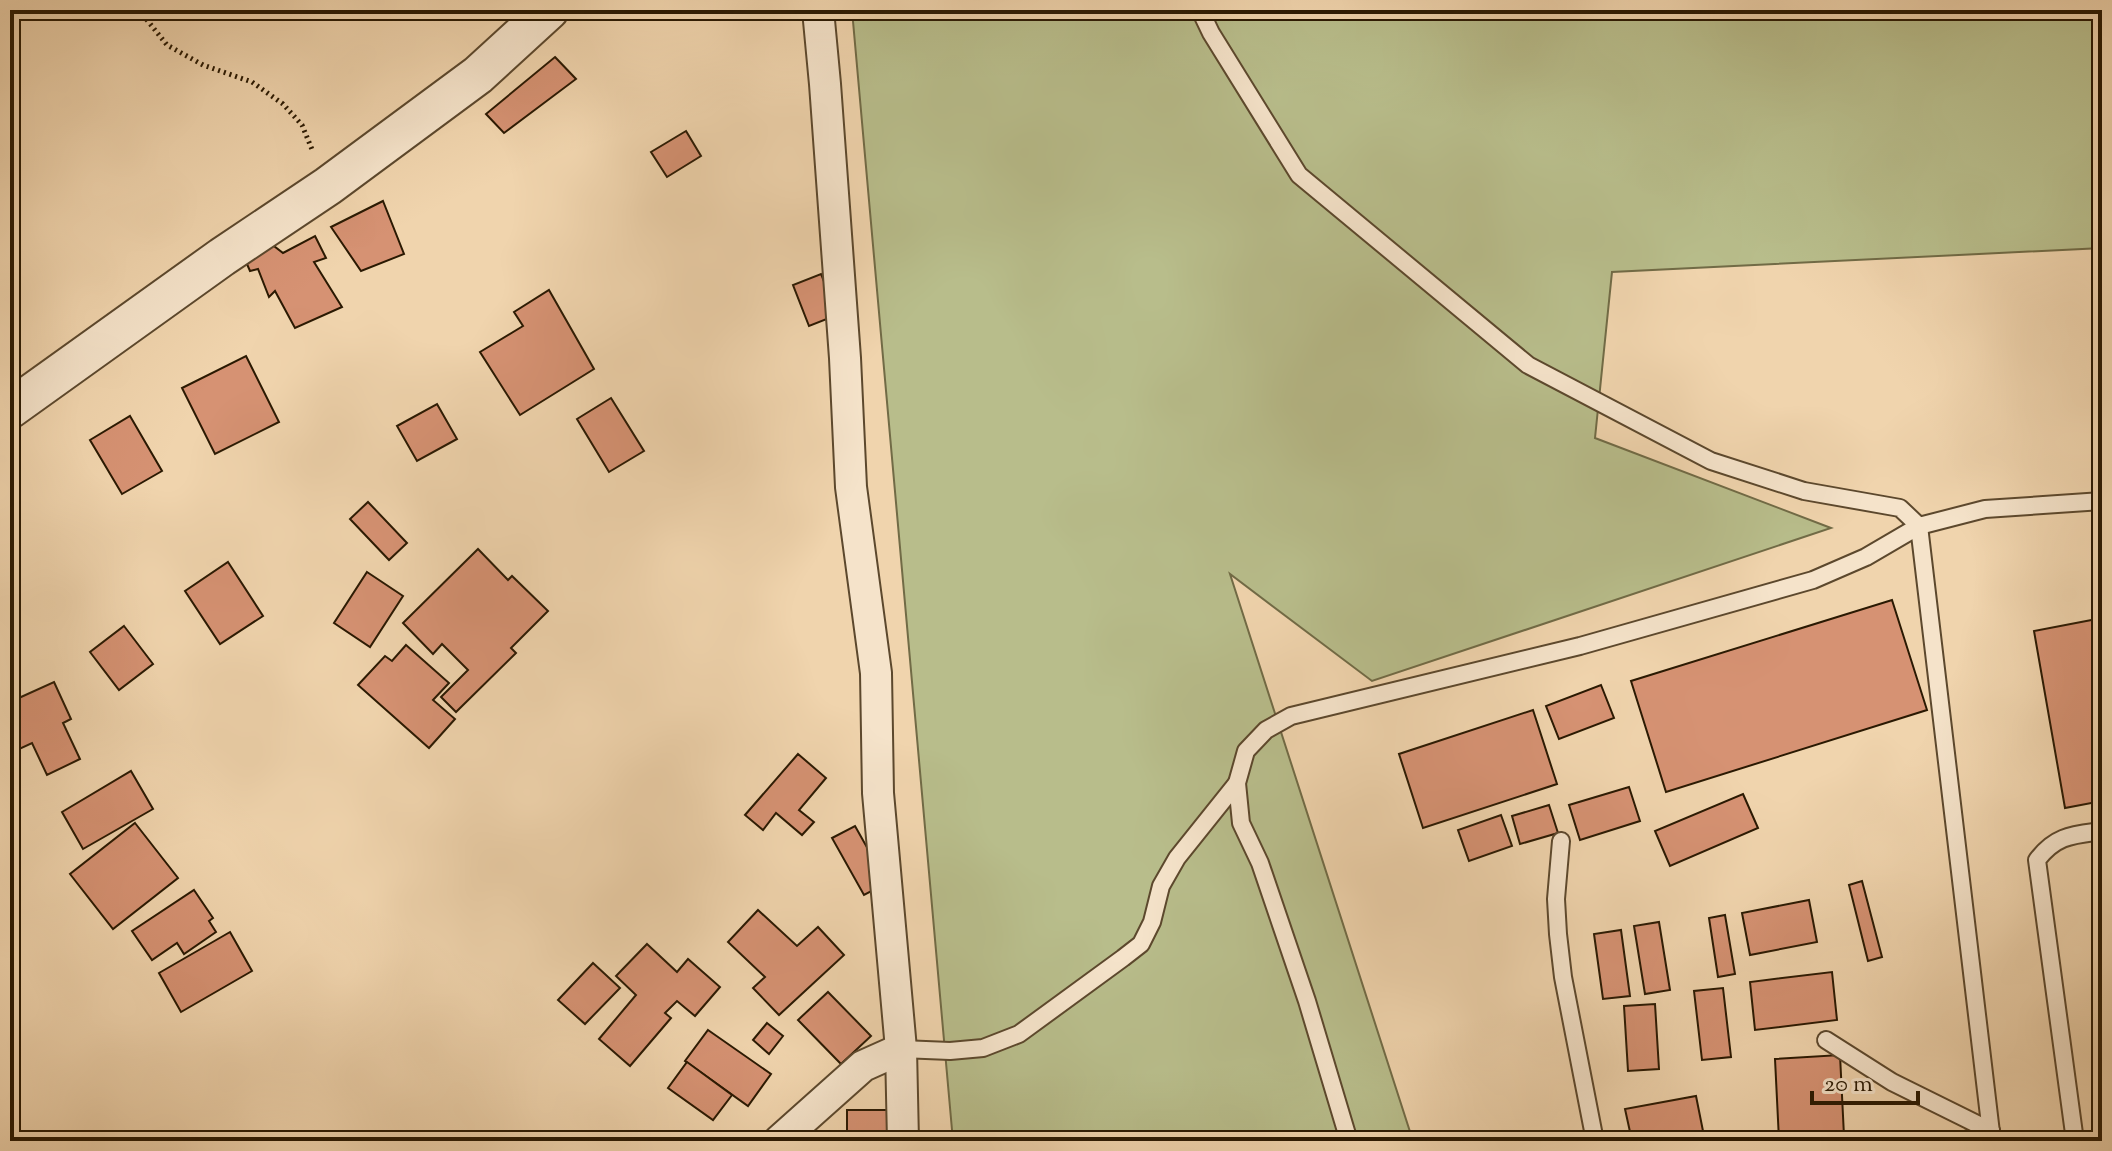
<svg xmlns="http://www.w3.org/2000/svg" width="2112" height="1151" viewBox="0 0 2112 1151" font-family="'Sorts Mill Goudy',serif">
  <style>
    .green { fill: #b8bd8b; stroke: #716b46; stroke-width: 2 }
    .building { fill: #d69273; stroke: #2a1902; stroke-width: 2 }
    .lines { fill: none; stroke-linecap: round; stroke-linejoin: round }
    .service-casing { stroke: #5c482d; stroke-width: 20 }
    .minor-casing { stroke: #5c482d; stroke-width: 34 }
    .tertiary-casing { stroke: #5c482d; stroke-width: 42 }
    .path { stroke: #2a1902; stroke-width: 5; stroke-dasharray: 2 4; stroke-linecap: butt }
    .service { stroke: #f5e3ca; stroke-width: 16 }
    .minor { stroke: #f5e3ca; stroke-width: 30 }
    .tertiary { stroke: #f5e3ca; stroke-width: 38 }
  </style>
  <rect width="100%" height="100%" fill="#f0d4ad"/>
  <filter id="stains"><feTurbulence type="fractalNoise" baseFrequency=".0025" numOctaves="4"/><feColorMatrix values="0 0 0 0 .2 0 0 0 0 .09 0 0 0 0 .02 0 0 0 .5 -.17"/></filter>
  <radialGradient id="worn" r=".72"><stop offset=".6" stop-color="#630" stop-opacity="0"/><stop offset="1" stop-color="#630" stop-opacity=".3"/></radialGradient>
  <path class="green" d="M852 10H2102V248L1612 272 1595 438 1831 528 1372 681 1230 574 1413 1141H953Z"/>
  <g class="building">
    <path d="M555 57 576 79 504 133 486 114Z"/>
    <path d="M686 131 701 156 667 177 651 152Z"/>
    <path d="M383 201 404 254 361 271 331 227Z"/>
    <path d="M315 236 326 258 314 262 342 307 295 328 275 291 269 297 258 269 250 271 243 255 270 243 283 253Z"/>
    <path d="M821 274 837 315 809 326 793 285Z"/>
    <path d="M549 290 594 369 520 415 480 352 523 326 514 312Z"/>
    <path d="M246 356 279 422 215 454 182 388Z"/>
    <path d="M611 398 644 451 609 472 577 419Z"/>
    <path d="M437 404 457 439 417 461 397 426Z"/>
    <path d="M130 416 162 471 122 494 90 440Z"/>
    <path d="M368 502 407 543 389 560 350 519Z"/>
    <path d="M478 549 508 580 512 576 548 611 511 648 516 653 456 712 441 697 468 670 442 644 433 654 403 623Z"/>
    <path d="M228 562 263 616 220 644 185 591Z"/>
    <path d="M367 572 403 596 370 647 334 623Z"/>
    <path d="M1892 600 1927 710 1666 792 1631 681Z"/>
    <path d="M2102 618V801L2065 808 2034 631Z"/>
    <path d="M124 626 153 664 119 690 90 652Z"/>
    <path d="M406 645 449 683 433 700 455 719 429 748 358 685 385 656 392 661Z"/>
    <path d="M54 682 71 719 63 723 80 759 47 775 32 743 15 751 10 740V723L14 721 10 712V702Z"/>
    <path d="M1601 685 1614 718 1559 739 1546 706Z"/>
    <path d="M1533 710 1557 784 1423 828 1399 754Z"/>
    <path d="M798 754 826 778 799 810 814 822 802 835 776 813 763 830 745 815Z"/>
    <path d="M131 771 153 809 83 849 62 812Z"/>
    <path d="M1629 787 1640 821 1580 840 1569 805Z"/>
    <path d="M1743 794 1758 828 1670 866 1655 831Z"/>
    <path d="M1549 805 1558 833 1520 844 1512 816Z"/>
    <path d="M1501 815 1512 846 1469 861 1458 830Z"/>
    <path d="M135 823 178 878 113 929 70 874Z"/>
    <path d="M855 826 887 883 864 895 832 838Z"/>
    <path d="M1862 881 1882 957 1868 961 1849 885Z"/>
    <path d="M194 890 213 918 209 921 216 932 184 954 177 943 152 960 132 931Z"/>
    <path d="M1809 900 1817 942 1750 955 1742 913Z"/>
    <path d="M758 910 797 946 818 927 844 955 779 1015 753 988 765 977 728 942Z"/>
    <path d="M1725 915 1735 974 1718 977 1709 918Z"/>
    <path d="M1659 922 1670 990 1645 994 1634 926Z"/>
    <path d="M1621 930 1630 996 1603 999 1594 934Z"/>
    <path d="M230 932 252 971 181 1012 159 973Z"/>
    <path d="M647 944 677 972 688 959 720 987 695 1016 677 1001 665 1013 671 1018 630 1066 599 1039 636 995 616 976Z"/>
    <path d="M593 963 620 988 585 1024 558 1000Z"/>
    <path d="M1832 972 1837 1020 1755 1030 1750 982Z"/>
    <path d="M1723 988 1731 1057 1702 1060 1694 991Z"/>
    <path d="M828 992 871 1036 841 1064 798 1020Z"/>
    <path d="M1655 1004 1659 1069 1628 1071 1624 1006Z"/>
    <path d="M767 1023 783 1036 769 1054 753 1040Z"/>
    <path d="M708 1030 771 1074 748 1106 685 1061Z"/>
    <path d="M1840 1055 1844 1136 1779 1140 1775 1059Z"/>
    <path d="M687 1062 732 1095 713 1120 668 1088Z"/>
    <path d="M1696 1096 1705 1141H1632L1625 1109Z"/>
    <rect x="847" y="1110" width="42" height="31"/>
    <path d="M797 1134 840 1141H796Z"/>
  </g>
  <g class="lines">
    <defs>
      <g id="service">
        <path d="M1200 10 1211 33 1299 175 1528 365 1711 461 1804 491 1900 508 1919 526 1985 509 2102 501"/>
        <path d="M1561 841 1556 899 1558 934 1563 977 1595 1141"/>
        <path d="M1826 1040 1892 1082 1991 1131"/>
        <path d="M901 1049 950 1051 983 1048 1019 1034 1123 958 1141 944 1152 922 1161 886 1177 858 1237 783"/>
        <path d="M1349 1141 1307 1001 1260 863 1241 823 1237 783 1246 751 1266 730 1291 716 1580 646 1813 580 1866 557 1919 526 1992 1141"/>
        <path d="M1963 1141 1991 1131"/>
        <path d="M2075 1141 2037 860C2056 835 2073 835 2102 831"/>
      </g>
      <g id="minor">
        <path d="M818 10 825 84 845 358 851 487 876 673 878 793 901 1049 903 1141"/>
        <path d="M779 1141 863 1066 901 1049"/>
      </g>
      <path id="tertiary" d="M10 409 222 257 328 186 478 75 549 10"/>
    </defs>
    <use href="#service" class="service-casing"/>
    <use href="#minor" class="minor-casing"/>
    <use href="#tertiary" class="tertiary-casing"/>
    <path class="path" d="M139 10 167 45 203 65 252 82 283 104 302 125 313 152"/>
    <use href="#service" class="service"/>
    <use href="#minor" class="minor"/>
    <use href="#tertiary" class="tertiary"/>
  </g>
  <rect width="2112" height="1151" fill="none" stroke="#f0d4ad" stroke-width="40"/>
  <rect x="12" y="12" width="2088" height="1127" fill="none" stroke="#2a1902" stroke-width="4"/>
  <rect x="20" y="20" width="2072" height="1111" fill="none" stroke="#2a1902" stroke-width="2"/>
  <path d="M1812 1091v12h106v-12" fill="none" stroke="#2a1902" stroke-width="4"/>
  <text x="1824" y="1091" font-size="24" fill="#2a1902" stroke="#f5e3ca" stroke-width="6" paint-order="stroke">20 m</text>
  <rect width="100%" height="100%" filter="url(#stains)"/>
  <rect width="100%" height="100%" fill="url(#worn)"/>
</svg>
